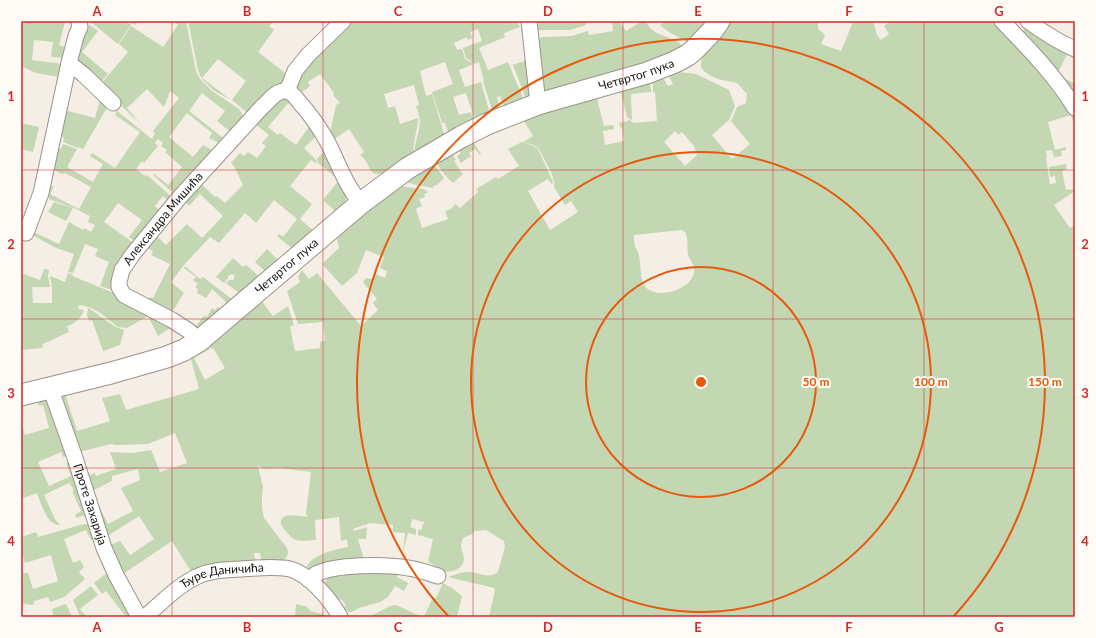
<svg xmlns="http://www.w3.org/2000/svg" width="1096" height="638" viewBox="0 0 1096 638" font-family="Lato,sans-serif">
  <style>
    .green { fill: #c3d7b3; fill-rule: evenodd }
    .lines { fill: none; stroke-linecap: round; stroke-linejoin: round }
    .street-casing { stroke: #9a938a; stroke-width: 17 }
    .secondary-casing { stroke: #9a938a; stroke-width: 23 }
    .street { stroke: #fff; stroke-width: 15 }
    .secondary { stroke: #fff; stroke-width: 21 }
    .grid { fill: none; stroke: #d62828; stroke-width: 1; stroke-opacity: 0.55 }
    .ring { fill: none; stroke: #e8590c; stroke-width: 2 }
    .labels { text-anchor: middle; stroke-width: 4; stroke-linejoin: round; paint-order: stroke }
    .street-label { font-size: 12px; fill: #171511; stroke: #fffcf8 }
    .centre { fill: #e8590c; stroke: #fffcf8; stroke-width: 2 }
    .ring-label { font-size: 12px; text-anchor: middle; font-weight: bold; fill: #e8590c; stroke: #fffcf8; stroke-width: 4; stroke-linejoin: round; paint-order: stroke }
    .neatline { fill: none; stroke: #d62828; stroke-width: 1.5 }
    .grid-label { font-size: 13px; text-anchor: middle; font-weight: bold; fill: #d62828 }
  </style>
  <rect width="100%" height="100%" fill="#f5eee4"/>
  <g class="green">
    <path d="M21 21H73V24L65 22 59 45 68 48 65 58 51 57 53 42 34 40 32 60 63 64 59 77 36 73 21 66Z"/>
    <path d="M93 21H124L129 24 131 21H138L135 25 132 23 118 44 92 23Z"/>
    <path d="M173 21H186L196 71 200 79 212 91 239 109 242 114 243 123 233 134 217 121 225 111 202 93 189 111 227 141 223 145 209 138 212 133 187 113 169 137 193 157 203 145 214 151 175 192 171 191 153 175 154 174 168 185 182 167 165 152 167 150 161 146 163 143 158 139 155 143 158 146 144 163 142 161 136 169 145 176 147 175 173 198 170 202 163 196 155 206 162 212 136 242 129 237 142 220 118 203 104 222 135 244 115 277 112 290 100 286 109 262 95 256 98 249 85 244 73 273 68 272 74 254 56 248 34 236 32 234V231L59 244 69 222 83 230 84 228 91 232 95 225 88 222 90 216 74 208 49 199V196L46 195 48 187 54 186 50 194 79 209 91 187 65 173 63 174 60 173 52 168 57 148 61 149 63 144 77 149 67 167 93 182 103 164 90 156 92 153 115 168 140 132 115 115 117 111 152 139 155 134 153 131 179 98 170 91 164 107 147 89 127 108 139 122 133 117 100 85 128 52 119 44 131 26 163 47 178 25Z"/>
    <path d="M188 21H274L269 26 274 30 258 52 284 72 285 77 283 81 250 115 232 100 246 81 218 59 202 78 231 100 213 90 202 79 198 70Z"/>
    <path d="M349 21H517L520 27 504 33 505 37 479 48 488 70 508 62 524 100 504 108 500 96 497 97 500 110 493 113 483 81H484L479 62 475 64 466 58 463 48 482 41 478 29 470 32 472 38 468 40 467 37 454 43 457 50 462 49 465 59 474 64 459 70 465 87 481 82 490 114 475 121 466 93 453 97 459 115 471 112 474 122 449 135 445 123H442L432 92 453 84 445 62 420 71 426 96 432 94 445 137 415 153C414 144 418 137 419 128 421 120 419 114 416 106L419 105 414 85 384 94 388 108 395 106 400 124 418 118C418 130 412 142 414 153L382 173C371 176 371 171 367 163 365 160 363 157 360 155L364 152 349 129 333 140 329 137 336 105 340 103 333 95 334 93 320 74 308 82 310 86 301 93 296 92 295 78Z"/>
    <path d="M533 21H586V25L570 30H537Z"/>
    <path d="M612 21H619L626 31 642 21H646C648 25 650 29 654 31 662 37 677 38 683 47L674 55 544 93 537 40 542 37 572 36 588 31 589 35 613 31Z"/>
    <path d="M666 21H711L690 44C680 37 668 33 660 25Z"/>
    <path d="M728 21H818V29L825 35 821 44 841 51 853 22 850 21H873L877 35 881 40 889 34 884 26 891 21H994L997 23 1075 113V128L1071 115 1048 122 1055 150 1066 147V150L1061 151 1062 156 1054 157 1052 150 1046 151 1047 159H1046L1050 184 1056 183 1055 176 1050 177 1049 167 1066 164 1067 169 1062 171 1066 190 1075 189V191L1054 205 1070 228 1075 225V617H493L495 612 492 617H489L495 590 494 588 448 577C454 575 461 572 467 572 478 571 488 580 498 572L505 547 504 541 486 530 475 531 472 534 463 538C462 541 461 544 461 547 462 552 464 555 464 560 462 573 443 573 434 571L436 566 428 562 433 539 418 535V529L421 530 424 522 412 519 410 527 416 529V535L408 533 403 552 405 533 393 532V525L370 523 353 529 354 531 367 527 366 539H358L363 556V562L310 569 307 567C311 555 336 549 348 547L347 539 341 541 339 517 315 520 316 540C294 542 294 542 281 525 279 511 299 516 308 517L306 514 311 472 280 468 264 469 258 466 263 487 262 497V508L264 518 287 548C289 554 288 557 282 561L262 563 260 553H254L256 563 192 573 172 541 120 576 108 546 120 541 130 555 154 539 139 516 106 537 95 504H98L108 524 133 511 121 488 140 480 138 469 112 476V481L92 491 86 477 95 473 96 476 116 469 110 452 132 453 151 450 160 472 187 463 175 433 148 444 116 445 111 444 79 452 57 392 64 390 77 431 110 421 102 398 120 394 126 410 199 389 190 355 206 343 210 349 194 358 205 380 225 368 213 348 211 349 207 341 260 299 273 316 288 306 294 325 290 327 295 351 320 348V342L325 341 323 322 298 324 287 291 300 282 298 277 302 270 309 279 317 273 361 326 378 310 373 303 377 299 363 282 366 278 372 279 375 274 385 278 387 271 380 268 384 257 366 250 357 273 342 286 322 264 339 248 337 239 364 215 365 211 398 186 423 189 429 192 424 194 425 197 419 199 422 206 416 209 422 228 448 219 445 211 451 209 455 204 460 208 477 193 478 191 476 189 496 177 498 179 519 166 508 149 522 142 534 146 538 149 553 182 552 185 548 179 528 191 550 230 578 212 571 201 565 205 554 187V182L552 174 539 149 534 145 523 142 533 136 524 121 514 125 512 123 596 95 604 126 613 125 614 129 603 131 605 145 624 141 622 128H621L619 123 628 121V119L634 123 657 121 655 92 653 93V80L662 76 668 86 673 84 668 74 677 72 689 73 696 74 721 86 729 90 735 106 729 120 712 135 732 159 750 144 731 121 737 107 746 103 747 94 737 83C730 81 719 80 713 77 709 75 703 71 701 67 699 55 721 30 728 21ZM675 131 678 135 682 132 694 146 697 155 685 166 664 142ZM682 230 686 233C688 240 687 248 688 255 690 260 695 265 694 272 692 291 651 302 643 283 640 276 641 263 639 256 639 253 637 250 635 247 634 243 634 239 634 235Z"/>
    <path d="M90 25 98 31 82 52 108 74 99 84 75 61 84 32Z"/>
    <path d="M1027 25 1075 54V59L1067 55 1057 74 1075 84V99L1022 33Z"/>
    <path d="M521 27H527L533 97 526 99 513 65 524 61 526 54Z"/>
    <path d="M650 81 651 92 631 94 632 120 627 117 620 89Z"/>
    <path d="M101 96 108 106 83 149 79 147 78 148 63 142 64 138 59 135 64 110 95 118Z"/>
    <path d="M287 98 298 111 288 103 268 127 278 135 280 133 296 145 311 124 318 134 304 148 316 160 317 164 311 160 290 186 312 204 300 219 315 232 294 250 277 236 279 234 283 237 297 219 274 200 256 223 245 213 219 243 210 237 184 265 171 282 184 293 172 312 196 326 204 316 207 317 212 308 215 310 218 307 221 309 197 329 147 302 149 297 153 298 170 264 151 255 153 251 144 246 154 233 166 245 187 224 202 238 223 216 200 194 189 206 183 200 199 182 215 197 217 196 225 203 243 185 235 168 231 163 240 153 244 156 248 152 257 158 266 146 262 143 269 135 254 123 274 100Z"/>
    <path d="M21 123 39 127 33 152 21 149Z"/>
    <path d="M472 140 481 154 480 155 475 149 469 153 471 156 461 163 457 156 461 153 457 148Z"/>
    <path d="M325 150 347 197C345 203 341 207 336 212L323 200 339 180 318 163 317 159Z"/>
    <path d="M451 152 456 160 454 161 463 174 453 183 444 174 435 161Z"/>
    <path d="M433 163 444 178 437 185H435L432 188C423 185 413 186 405 181Z"/>
    <path d="M54 202 73 208 66 221 48 212Z"/>
    <path d="M267 249 279 261 266 272 255 262Z"/>
    <path d="M233 258 243 267 246 265 260 277 239 293 226 283 229 280H233L235 276 232 274 228 276V278L224 283 216 277Z"/>
    <path d="M185 266 200 279 203 277 233 300 228 304 212 289 206 298 197 293 198 289 195 287 198 284 193 280 196 277 184 268Z"/>
    <path d="M44 269 49 270 48 276 50 287H32L33 303H52V288L50 276 65 282 68 273 73 275 72 276 114 293 148 316 127 328 118 327 99 312 89 307 79 305 78 309 84 310C82 317 74 325 67 326L69 332 43 344 42 348 21 350V273L40 280Z"/>
    <path d="M88 308C100 315 112 327 124 330L120 345 103 351 92 320 89 321 87 315Z"/>
    <path d="M151 314 172 327 158 336 150 320Z"/>
    <path d="M47 396 70 455 63 457 61 452 38 462 49 486 71 476 66 463 72 461 89 514 76 518 75 515 81 511 73 493V488L69 483 44 495 55 519 60 525C47 526 41 503 37 493L21 499V422L25 435 49 428 43 405 39 406 37 397Z"/>
    <path d="M84 524H89L97 539 91 540 86 530 64 539 73 563 80 560 84 567 79 572 85 579 64 597 50 602 48 597 34 601V604L31 605 21 603V577L23 576 22 573H28L33 589 58 581 51 555 25 563 22 553H21V537L36 532 38 537Z"/>
    <path d="M401 570 397 577 408 583 404 591 395 586 388 597 380 602 359 608 352 612H349L343 608 346 605 341 599 338 601C330 592 321 587 328 575Z"/>
    <path d="M109 574 131 617H126L106 591 102 594 94 583 104 575Z"/>
    <path d="M443 583 452 588 462 596 457 617H424L433 597 436 598Z"/>
    <path d="M91 586 98 595 80 609 87 617H79L80 616 73 600Z"/>
    <path d="M66 604 72 617H54L52 609Z"/>
    <path d="M296 604 303 606H306L310 611 327 615 329 617H295Z"/>
    <path d="M396 605 422 617H369L390 606Z"/>
  </g>
  <g class="lines">
    <defs>
      <g id="street">
        <path d="M529 21 538 104"/>
        <path d="M1002 21C1029 49 1054 74 1075 108"/>
        <path d="M1028 21C1043 32 1058 42 1075 49"/>
        <path d="M69 63 84 75 113 103"/>
        <path d="M287 91 295 71 308 55 343 21"/>
        <path d="M26 233 41 193 69 63 76 36 80 27 79 21"/>
        <path id="s1" d="M199 341 189 331 172 320 124 295 119 287V282L122 270 133 254 179 198 262 107C268 102 277 89 287 91 292 92 297 99 300 103 311 115 319 127 327 141 338 162 345 185 361 203"/>
        <path id="s2" d="M50 387 75 458 104 548 116 575 139 617"/>
        <path d="M309 580C311 578 313 576 316 574 335 564 386 564 408 568 418 569 428 573 438 576"/>
        <path id="s3" d="M145 617C161 603 176 587 196 577 210 570 225 570 241 569 257 568 274 566 290 569 309 574 331 600 340 617"/>
      </g>
      <g id="secondary">
        <path id="s4" d="M21 395 111 373 167 357 184 350 199 341 361 203 408 168 461 137 487 124 538 104 647 73 675 62 688 55 694 50 712 31 719 21"/>
      </g>
    </defs>
    <use href="#street" class="street-casing"/>
    <use href="#secondary" class="secondary-casing"/>
    <use href="#street" class="street"/>
    <use href="#secondary" class="secondary"/>
  </g>
  <path class="grid" d="M172 21V617M323 21V617M473 21V617M623 21V617M773 21V617M924 21V617M21 170H1075M21 319H1075M21 468H1075"/>
  <g class="ring">
    <circle cx="701" cy="382" r="115"/>
    <circle cx="701" cy="382" r="230"/>
    <path d="M449 617A344 344 0 1 1 953 617"/>
  </g>
  <g class="labels">
    <g class="street-label">
      <text dy="4" stroke="none"><textPath href="#s4" startOffset="706">Четвртог пука</textPath></text>
      <text dy="4" stroke="none"><textPath href="#s1" startOffset="181">Александра Мишића</textPath></text>
      <text dy="4" stroke="none"><textPath href="#s4" startOffset="302">Четвртог пука</textPath></text>
      <text dy="4" stroke="none"><textPath href="#s2" startOffset="124">Проте Захарија</textPath></text>
      <text dy="4" stroke="none"><textPath href="#s3" startOffset="91">Ђуре Даничића</textPath></text>
    </g>
  </g>
  <circle cx="701" cy="382" r="6" class="centre"/>
  <g class="ring-label">
    <text x="816" y="386">50 m</text>
    <text x="931" y="386">100 m</text>
    <text x="1045" y="386">150 m</text>
  </g>
  <rect width="1096" height="638" fill="none" stroke="#fffcf8" stroke-width="44"/>
  <rect x="22" y="22" width="1052" height="594" class="neatline"/>
  <g class="grid-label">
    <text x="97" y="16">A</text>
    <text x="247" y="16">B</text>
    <text x="398" y="16">C</text>
    <text x="548" y="16">D</text>
    <text x="698" y="16">E</text>
    <text x="849" y="16">F</text>
    <text x="999" y="16">G</text>
    <text x="11" y="101">1</text>
    <text x="1085" y="101">1</text>
    <text x="11" y="249">2</text>
    <text x="1085" y="249">2</text>
    <text x="11" y="398">3</text>
    <text x="1085" y="398">3</text>
    <text x="11" y="546">4</text>
    <text x="1085" y="546">4</text>
    <text x="97" y="632">A</text>
    <text x="247" y="632">B</text>
    <text x="398" y="632">C</text>
    <text x="548" y="632">D</text>
    <text x="698" y="632">E</text>
    <text x="849" y="632">F</text>
    <text x="999" y="632">G</text>
  </g>
</svg>
